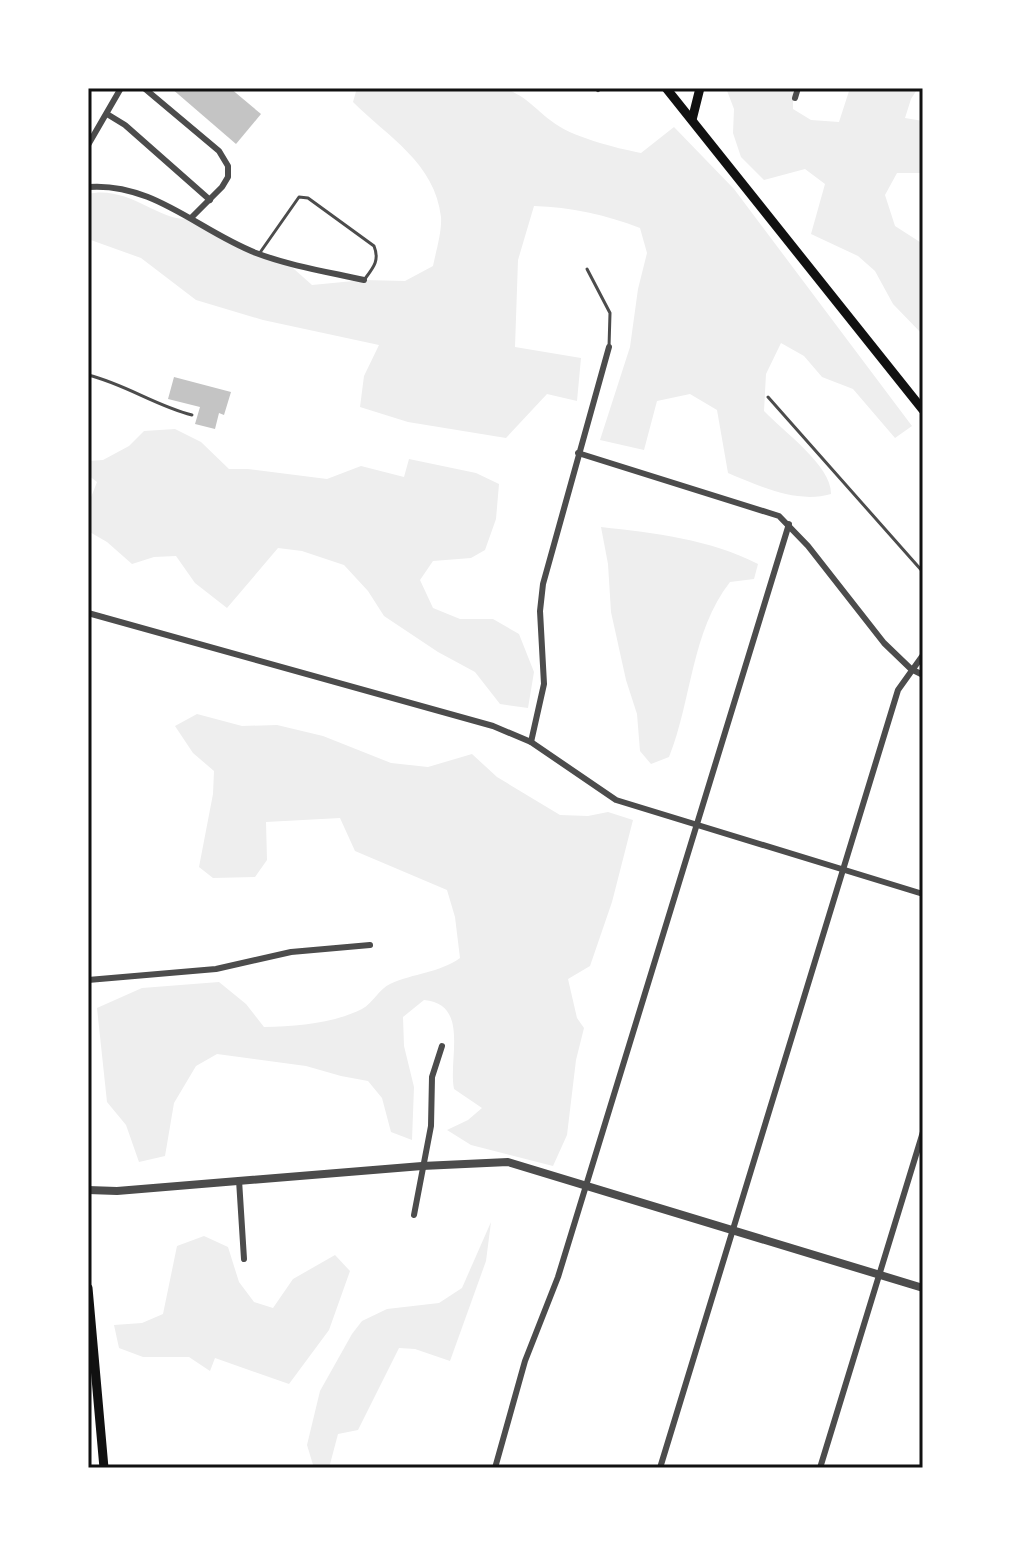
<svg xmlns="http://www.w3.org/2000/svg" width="1011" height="1556" viewBox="0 0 1011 1556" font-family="Lato,sans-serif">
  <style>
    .green { fill: #eee }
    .building { fill: #c4c4c4 }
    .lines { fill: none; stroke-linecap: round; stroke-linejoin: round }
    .service { stroke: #4c4c4c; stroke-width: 3 }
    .minor { stroke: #4c4c4c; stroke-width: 6 }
    .tertiary { stroke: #4c4c4c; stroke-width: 8 }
    .secondary { stroke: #111; stroke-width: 9 }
    .neatline { fill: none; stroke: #111; stroke-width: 3 }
  </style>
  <rect width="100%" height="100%" fill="#fff"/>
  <g class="green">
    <path d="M357 88 509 90C530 100 533 107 550 120 570 137 616 148 641 153L674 127 734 189 912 426 895 438 853 389 822 377 804 356 781 343 766 374 764 411C784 432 832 466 831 494 797 504 759 486 728 473L717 410 690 394 657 401 644 450 600 440 630 347 638 289 647 253 640 228C606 215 571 207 534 206L518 260 515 347 581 358 577 401 547 394 506 438 408 422 360 407 364 376 379 345 263 320 196 300 141 258 88 239V194C129 184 163 225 191 218L221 238 285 261 312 285 364 280 405 281 433 266C436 251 442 232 441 217 435 163 388 137 353 102Z"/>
    <path d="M726 88H793V109L811 120 839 122 850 88H918L911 99 905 118 923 121V173H897L885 195 895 226 923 244V335L893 304 875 271 858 256 811 234 825 184 805 169 764 180 741 157 733 133 734 109Z"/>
    <path d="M175 429 201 442 229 469H248L327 479 361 466 404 477 409 459 476 473 499 484 496 519 485 550 471 558 433 561 420 580 433 608 460 619H493L519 634 534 672 528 708 500 704 475 672 438 652 384 616 368 591 344 565 302 551 278 548 227 608 195 583 176 556 154 557 132 564 107 542 88 531V505L97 482 88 475V461L103 460 129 446 144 431Z"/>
    <path d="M601 527C655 533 709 539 758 564L754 579 730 582C691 632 692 699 669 757L651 764 640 751 637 714 626 680 611 612 608 564Z"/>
    <path d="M197 714 242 726 277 725 323 736 391 763 428 767 472 754 497 777 560 815 588 816 608 812 633 820 612 902 590 966 568 979 577 1018 584 1028 576 1060 567 1135 553 1166 471 1145 447 1130 468 1120 482 1108 454 1089C448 1059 470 1004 424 1000L403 1017 404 1046 414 1087 412 1140 391 1132 382 1098 368 1081 341 1076 306 1066 217 1054 196 1066 174 1103 165 1156 139 1162 126 1125 107 1102 97 1008 142 988 219 982 246 1004 264 1027C298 1026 331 1024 362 1009 373 1003 379 989 390 984 414 973 439 973 460 958L455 917 447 890 355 851 340 818 266 822 267 860 255 877 213 878 199 867 213 794 214 771 193 753 175 726Z"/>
    <path d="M491 1222 486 1261 450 1361 415 1349 399 1348 358 1430 338 1434 329 1468H314L307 1445 320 1391 352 1334 362 1321 387 1309 439 1303 462 1288Z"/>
    <path d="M204 1236 228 1247 239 1282 254 1302 273 1308 293 1279 335 1255 350 1271 329 1330 289 1384 215 1358 210 1371 189 1357H143L119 1348 114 1325 142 1323 163 1314 177 1246Z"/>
  </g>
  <g class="building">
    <path d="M171 88H230L261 114 236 144Z"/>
    <path d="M174 377 231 392 224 415 219 413 215 429 195 424 200 407 168 399Z"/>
  </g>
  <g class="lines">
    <g class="service">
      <path d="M259 254 299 197 308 198 374 246C380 261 373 268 364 280"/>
      <path d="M587 269 610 313 609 347"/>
      <path d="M88 375C125 384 156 406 192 415"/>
      <path d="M768 397 923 572"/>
    </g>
    <g class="minor">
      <path d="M144 88 219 151 228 166V177L222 187 191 218"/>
      <path d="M597 88 598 89"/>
      <path d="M795 98 798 88"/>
      <path d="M107 114 125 125 210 200"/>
      <path d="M88 145 121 88"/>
      <path d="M88 187C153 182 199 231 256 253 290 266 328 272 364 280"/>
      <path d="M578 453 779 516 808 546 884 643 911 669 923 675"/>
      <path d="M88 613 493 726 531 742 616 800 923 894"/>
      <path d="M531 742 544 684 540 611 543 584 609 347"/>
      <path d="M88 980 216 969 291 952 370 945"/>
      <path d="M239 1180 244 1259"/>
      <path d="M414 1215 431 1126 432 1077 442 1046"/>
      <path d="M495 1468 525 1361 558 1277 789 524"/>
      <path d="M660 1468 898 690 923 655"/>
      <path d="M820 1468 923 1132"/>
    </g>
    <path class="tertiary" d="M88 1190 117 1191 422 1166 508 1162 923 1288"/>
    <g class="secondary">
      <path d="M666 88 923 410"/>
      <path d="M692 120 700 88"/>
      <path d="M88 1288 104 1468"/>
    </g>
  </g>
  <rect width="1011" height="1556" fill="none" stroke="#ffffff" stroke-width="180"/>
  <rect x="90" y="90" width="831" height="1376" class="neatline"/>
</svg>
